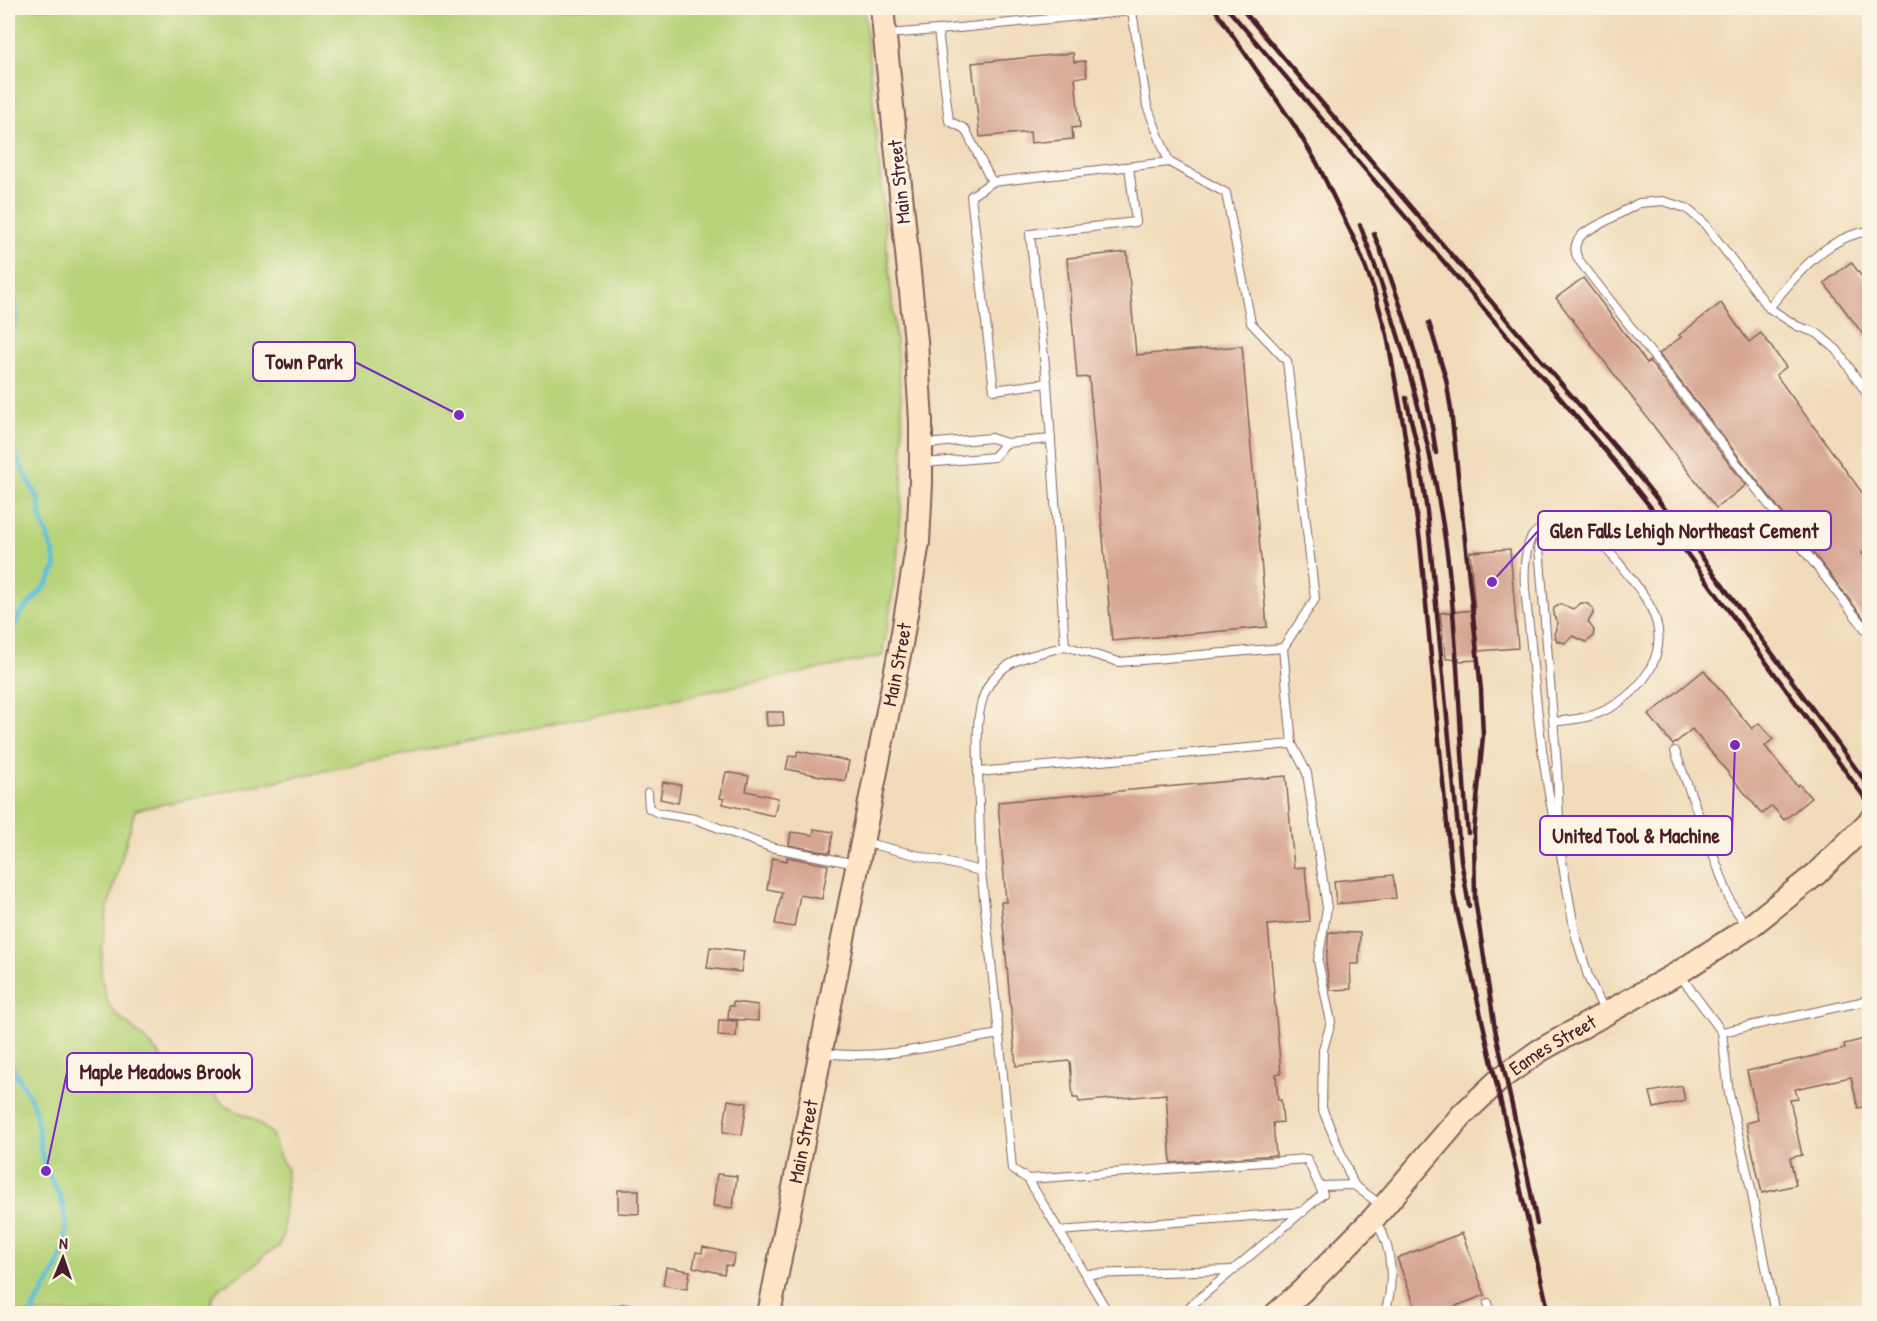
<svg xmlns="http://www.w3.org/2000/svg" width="1877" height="1321" viewBox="0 0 1877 1321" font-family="'Patrick Hand',sans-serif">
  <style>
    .green { fill: #b7d379; stroke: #807952; stroke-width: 1.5 }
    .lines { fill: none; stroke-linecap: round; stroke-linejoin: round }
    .stream { stroke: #5cc0da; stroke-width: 5 }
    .building { fill: #d6a592 }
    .service-casing { stroke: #84615d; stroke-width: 10 }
    .secondary-casing { stroke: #84615d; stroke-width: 26 }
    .service { stroke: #fff; stroke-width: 8 }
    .secondary { stroke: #fde5c5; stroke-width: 22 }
    .rail { stroke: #4a1f2b; stroke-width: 4.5 }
    .labels { text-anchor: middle; stroke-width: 6; stroke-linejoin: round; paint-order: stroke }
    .street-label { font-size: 20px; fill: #4a1f2b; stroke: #fcf5e5 }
    .leader { fill: none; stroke: #7b2cbf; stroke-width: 2 }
    .callout-dot { fill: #7b2cbf; stroke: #fcf5e5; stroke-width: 2 }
    .callout { fill: #fcf5e5; stroke: #7b2cbf; stroke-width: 2 }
    .callout-label { font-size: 21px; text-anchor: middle; font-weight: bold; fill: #4a1f2b }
  </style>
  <rect width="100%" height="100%" fill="#fcf5e5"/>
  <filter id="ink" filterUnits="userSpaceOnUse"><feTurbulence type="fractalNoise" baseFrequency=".0167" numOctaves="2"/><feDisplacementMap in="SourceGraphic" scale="12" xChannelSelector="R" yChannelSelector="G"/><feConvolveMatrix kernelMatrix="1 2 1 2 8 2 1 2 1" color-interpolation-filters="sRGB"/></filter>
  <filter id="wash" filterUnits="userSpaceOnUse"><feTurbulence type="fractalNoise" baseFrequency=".008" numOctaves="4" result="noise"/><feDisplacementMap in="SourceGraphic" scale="24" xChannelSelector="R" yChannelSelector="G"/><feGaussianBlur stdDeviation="1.35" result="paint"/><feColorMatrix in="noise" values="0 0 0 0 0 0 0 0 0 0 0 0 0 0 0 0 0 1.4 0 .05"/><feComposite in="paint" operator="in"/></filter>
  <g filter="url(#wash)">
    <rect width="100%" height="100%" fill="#f0dbba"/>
    <path class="green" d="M8 8H864L902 406C905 495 899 569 882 656L135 810 107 911 103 939 101 978 108 1003 116 1014 147 1041 165 1061 175 1068 199 1079 226 1107 252 1118 272 1134 280 1158 287 1169 283 1234 279 1247 264 1255 255 1265 219 1289 213 1296 208 1313H8Z"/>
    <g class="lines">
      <g class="stream">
        <path d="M8 283C24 313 10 328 8 358"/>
        <path d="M8 437 14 453 39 501 41 518 53 551 56 567 47 584 19 615 8 642"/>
        <path d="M8 1056C13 1074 27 1087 33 1105 40 1124 38 1145 44 1164 48 1178 58 1188 62 1202 75 1246 55 1273 33 1309V1314"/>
      </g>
    </g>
    <g id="blocks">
      <g class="building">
        <path d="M1073 53 1074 62 1085 61 1087 76 1075 78 1080 127 1072 128 1073 139 1031 143 1030 132 980 137 972 63Z"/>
        <path d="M1127 252 1136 355 1242 346 1267 627 1112 641 1089 377 1077 378 1067 258Z"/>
        <path d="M1851 262 1869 286V342L1824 283Z"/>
        <path d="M1583 278 1647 363 1649 361 1746 485 1716 508 1556 298Z"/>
        <path d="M1721 303 1749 342 1761 333 1786 367 1776 375 1869 502V547L1862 553 1869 562V625L1659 354 1681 337 1679 335Z"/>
        <path d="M1510 549 1518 648 1478 651 1479 660 1459 661V658L1446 659 1440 613 1475 610 1470 552Z"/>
        <path d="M1581 603 1588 604 1593 609V614L1588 622 1594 630 1593 637 1586 642 1573 636 1565 643 1557 641 1554 634 1558 623 1553 615 1554 608 1561 604 1573 609Z"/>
        <path d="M1704 670 1752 729 1759 723 1773 739 1765 746 1797 786 1799 784 1811 798 1784 820 1772 806 1762 814 1692 729 1673 745 1649 715Z"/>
        <path d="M766 712H783L784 725 767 726Z"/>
        <path d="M798 751 849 761 845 781 786 769 789 756 796 757Z"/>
        <path d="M726 772 749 776 746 791 778 798 774 816 723 804 724 799 720 798Z"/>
        <path d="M1286 776 1294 868 1305 867 1310 921 1268 925 1281 1073 1276 1074 1278 1100H1281L1283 1122 1273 1123 1276 1155 1171 1163 1166 1094 1079 1102 1078 1098H1073L1070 1061 1016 1066 1001 902H1006L998 802Z"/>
        <path d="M663 782 681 785 678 803 660 799Z"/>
        <path d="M814 829 833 832 830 853 789 845 791 832 813 835Z"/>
        <path d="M787 857 828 865 822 899 800 895 794 927 775 924 782 892 767 889 772 858 787 861Z"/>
        <path d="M1393 875 1396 898 1336 904 1334 881Z"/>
        <path d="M1329 932 1360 933 1359 964H1350L1351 989 1330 990 1326 963Z"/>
        <path d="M710 947 744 951 741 972 707 968Z"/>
        <path d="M733 1002 758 1005V1021L728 1019 729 1006H733Z"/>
        <path d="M719 1020 737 1021 736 1037 718 1036Z"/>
        <path d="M1869 1038V1106L1858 1108 1851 1077 1795 1089 1798 1099 1790 1100 1802 1155 1790 1158 1796 1185 1762 1193 1746 1123 1758 1120 1747 1071 1845 1049 1844 1044Z"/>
        <path d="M1682 1086 1685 1101 1654 1108 1650 1092Z"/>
        <path d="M728 1100 747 1103 742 1135 723 1132Z"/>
        <path d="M717 1174 737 1176 733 1208 713 1206Z"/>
        <path d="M618 1190H639V1214L618 1213Z"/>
        <path d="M1462 1233 1485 1295 1456 1306 1459 1314H1418L1397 1258Z"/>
        <path d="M703 1247 735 1254 732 1266 726 1265 724 1274 693 1267 696 1252 702 1253Z"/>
        <path d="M666 1267 690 1271 687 1289 663 1285Z"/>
      </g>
    </g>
  </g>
  <g filter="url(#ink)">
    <use href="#blocks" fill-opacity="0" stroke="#84615d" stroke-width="1.5"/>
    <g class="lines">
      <defs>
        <g id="service">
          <path d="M938 30 1132 11 1147 106 1169 162"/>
          <path d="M886 34 938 30 949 121 965 129 992 182 971 196 994 390 1047 383 1065 646C1050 651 1031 654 1016 661 971 682 978 730 978 772L1292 744 1283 648 1315 599 1287 361 1251 323 1226 193 1169 162 992 182"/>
          <path d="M1769 308C1795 276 1826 236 1870 231"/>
          <path d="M1047 383 1030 234 1136 222 1129 167"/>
          <path d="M1870 398 1837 350 1817 333 1797 326 1769 308 1704 223 1686 208 1663 201 1639 203 1584 233C1575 241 1573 249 1578 259L1870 635"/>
          <path d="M925 444 991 438 1006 443 1051 439"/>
          <path d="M925 463 994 457 1006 443"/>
          <path d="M1549 524C1540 528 1532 533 1529 543 1520 571 1527 605 1530 634 1536 700 1542 766 1556 830"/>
          <path d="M1065 646 1119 662 1283 648"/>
          <path d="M1554 722C1565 720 1578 720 1590 716 1629 705 1669 664 1656 621 1650 600 1635 584 1622 567 1605 546 1585 524 1556 523 1545 528 1540 536 1539 548L1557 767 1560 849 1575 933 1589 979 1604 1010"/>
          <path d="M1292 744 1307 773 1327 908 1318 961 1331 1022 1323 1050 1322 1108 1354 1185"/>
          <path d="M1675 751 1731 903 1747 926"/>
          <path d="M978 772 981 871"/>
          <path d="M648 793 649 808 658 813 695 819 770 847 856 864"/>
          <path d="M863 842 981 871 999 1034"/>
          <path d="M1679 974 1722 1032 1870 1000"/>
          <path d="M1722 1032 1729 1094 1751 1189 1775 1314"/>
          <path d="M824 1053C882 1061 941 1044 999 1034L1012 1169 1028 1179"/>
          <path d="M1320 1186 1354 1185 1381 1205"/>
          <path d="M1374 1221C1393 1242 1395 1287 1384 1314"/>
          <path d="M1059 1231 1303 1212"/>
          <path d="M1086 1274 1234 1270"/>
          <path d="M1488 1303 1491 1314"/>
          <path d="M597 1314 622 1308 658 1314"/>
          <path d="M1109 1314 1028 1179 1307 1159 1323 1194 1181 1314"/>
        </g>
        <g id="secondary">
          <path id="s1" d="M769 1314 900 650 918 542 921 483V421L916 341 882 8"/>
          <path id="s2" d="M1276 1314 1302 1291 1373 1219 1462 1115 1501 1078 1539 1051 1678 973 1748 928 1816 874 1870 821"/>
        </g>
      </defs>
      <use href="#service" class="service-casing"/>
      <use href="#secondary" class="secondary-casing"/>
      <use href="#service" class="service"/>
      <use href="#secondary" class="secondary"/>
      <g class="rail">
        <path d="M1214 8 1294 125 1317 163 1357 245 1373 287 1387 335 1403 423 1420 541 1454 897 1549 1314"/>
        <path d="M1227 8 1614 461 1683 548 1870 805"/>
        <path d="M1241 8 1622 455 1691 542 1870 788"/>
        <path d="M1360 225C1400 330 1432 440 1447 553 1459 646 1459 740 1468 833"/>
        <path d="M1374 234C1402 304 1426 378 1436 453"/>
        <path d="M1429 323 1446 379 1451 410 1481 690 1483 736 1474 832 1475 899 1495 1029 1528 1178 1537 1224"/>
        <path d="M1406 398 1418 450 1427 512 1461 860 1469 906"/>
      </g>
    </g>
  </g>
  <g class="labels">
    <g class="street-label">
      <text transform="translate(899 182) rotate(-96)" y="7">Main Street</text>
      <text dy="7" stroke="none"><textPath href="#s1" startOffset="662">Main Street</textPath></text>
      <text dy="7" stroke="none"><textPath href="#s2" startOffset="388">Eames Street</textPath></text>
      <text dy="7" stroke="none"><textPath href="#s1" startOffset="176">Main Street</textPath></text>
    </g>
  </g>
  <path class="leader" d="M459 415L355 362M1492 582L1538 531M1735 745L1732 835M46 1171L67 1072"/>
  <g class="callout-dot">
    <circle cx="459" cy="415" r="6"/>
    <circle cx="1492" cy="582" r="6"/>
    <circle cx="1735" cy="745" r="6"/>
    <circle cx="46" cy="1171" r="6"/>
  </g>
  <g class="callout">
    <rect x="253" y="342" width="102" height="39" rx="6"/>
    <rect x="1538" y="511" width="293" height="39" rx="6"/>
    <rect x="1540" y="816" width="192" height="39" rx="6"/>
    <rect x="67" y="1053" width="185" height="39" rx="6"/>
  </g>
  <g class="callout-label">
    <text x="304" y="369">Town Park</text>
    <text x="1684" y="538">Glen Falls Lehigh Northeast Cement</text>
    <text x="1636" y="843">United Tool &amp; Machine</text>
    <text x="160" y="1079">Maple Meadows Brook</text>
  </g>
  <rect width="1877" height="1321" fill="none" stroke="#fcf5e5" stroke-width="30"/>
  <g transform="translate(63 1258) rotate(2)" stroke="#fcf5e5" stroke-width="4.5" paint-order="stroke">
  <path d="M0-4.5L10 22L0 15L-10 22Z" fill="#4a1f2b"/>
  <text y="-9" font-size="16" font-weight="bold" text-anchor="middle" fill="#4a1f2b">N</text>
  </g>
</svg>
